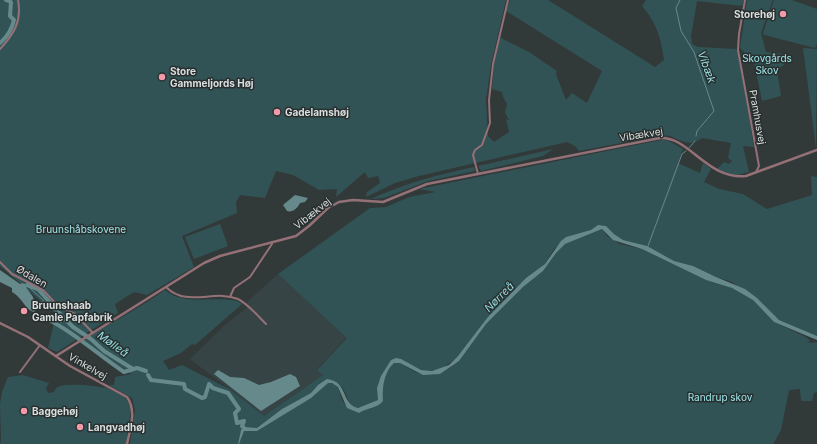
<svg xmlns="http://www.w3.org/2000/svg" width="817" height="444" viewBox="0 0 817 444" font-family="Inter,sans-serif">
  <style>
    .built { fill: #364445 }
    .green { fill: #325355 }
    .water { fill: #668a8c }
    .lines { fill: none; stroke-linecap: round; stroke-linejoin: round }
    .stream { stroke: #668a8c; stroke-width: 1 }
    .river { stroke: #668a8c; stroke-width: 4 }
    .minor { stroke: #947177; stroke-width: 2 }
    .tertiary { stroke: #947177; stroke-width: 2.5 }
    .poi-dot { fill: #f39aaa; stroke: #282f2f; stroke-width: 1.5 }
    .labels { text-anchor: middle; stroke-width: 3; stroke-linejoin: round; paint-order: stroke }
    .poi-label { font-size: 10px; font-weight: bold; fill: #dadede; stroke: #282f2f; text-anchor: start }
    .park-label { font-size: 10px; fill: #9ee5e9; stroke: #282f2f }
    .street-label { font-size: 10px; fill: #dadede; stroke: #282f2f }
    .water-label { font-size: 11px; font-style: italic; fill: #96dce0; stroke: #282f2f }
  </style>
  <rect width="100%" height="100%" fill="#323939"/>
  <path class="built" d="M278 274 347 337 317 369 324 375 264 416 190 359 224 326 249 306 246 303Z"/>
  <g class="green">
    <path d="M0 0H506L491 65 486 100 488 136 494 142 509 132 506 119 509 120 505 113 507 104 503 97 502 92 492 89 494 64 499 37 529 52 557 71 556 74 566 100 572 93 587 103 602 71 506 11 510 0H548L655 67 664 60C661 39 657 23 642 6L646 0H744L742 6 697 1 691 36 692 44 698 47 736 49 738 52 754 147 743 146 749 172 733 176 717 169 724 162 729 164 732 161 728 158 731 143 702 138C690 147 682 141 670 136 666 135 661 136 657 136L579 151 575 146 567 142 419 176 395 183 366 197 367 192 380 183 378 176 368 178 365 172 336 197 337 189 319 190 293 175 276 171 265 198 240 195 236 202 237 213 182 236 194 267 147 295 134 292 115 304 118 313 57 352 48 348 56 314 0 266Z"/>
    <path d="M747 0H773L761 33 766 52 783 54 787 57 788 62 777 70 781 96 762 101 754 62 740 48Z"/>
    <path d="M774 0H792L817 9V44L815 48 764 35 763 33Z"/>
    <path d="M803 48 817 49 816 148Z"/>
    <path d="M661 140H667L683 149 678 163 700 173 703 163 711 169 704 182 719 189 743 194 767 209 812 195 811 176 817 177V336L779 320 732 282 716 277 693 266 674 261 646 246 623 240 614 234 606 226 602 225 591 231 566 237 554 249 545 264 508 295 458 356C444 369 430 376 412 366 402 361 403 358 391 360L377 388 378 400 358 408C346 405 349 397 343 389 342 386 338 384 336 382L318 385 311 393 282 409 257 428 241 430 238 444H130L135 410 132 398 109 385H114L115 377 131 374 82 341C110 323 138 309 165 290 186 307 213 295 237 301L242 304 195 345 192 344 181 353 163 361 169 370 182 365 229 389 264 416 323 375 317 370 347 338 278 274 370 208 386 207 409 197 436 192 419 189Z"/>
    <path d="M553 149 543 156 481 171 478 166Z"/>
    <path d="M474 167 475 171 428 181 384 198 371 199C406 183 436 175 474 167Z"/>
    <path d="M220 224 228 246 194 259 185 237Z"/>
    <path d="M602 229 607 236 620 244 642 249 706 280 732 288 753 300 774 322 806 337 810 341 808 343 817 342V392L814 393 812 401H801L800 389 789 390 781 430 773 444H239L244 431H257L328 383C342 382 338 397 345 404 348 407 355 410 359 413 367 408 378 408 383 401 382 388 384 372 394 363H400L417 373 440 374 459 361 486 324 523 287 543 271 556 253 565 244Z"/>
    <path d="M23 375 49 383 46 388 48 393 54 392C55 390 56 388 58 387 64 383 96 385 103 388L105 387 125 397 131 408 126 444H0L1 440 0 404 2 392 8 377Z"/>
  </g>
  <g class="water">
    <path d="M295 195 308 198 305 202 300 203C298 208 292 213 287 211L283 205Z"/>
    <path d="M598 225 606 226 614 234 623 240 647 246 674 261 693 266 716 277 745 289 757 298 779 320 817 336V340L774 322 753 300 732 288 706 280 642 249 613 240 602 229 565 244 556 253 543 271 523 287 486 324 459 361 440 374 423 375 400 363H394C384 372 382 388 383 401 378 408 367 408 359 413L347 408 338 387 332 383H328L311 398 257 431H244L239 444H238L241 430 244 427 257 428 282 409 311 393 318 385 327 379C349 382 340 403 358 408L378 400 377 388 381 376 391 360 396 358 401 359 421 370 432 371 449 365 458 356 488 317 526 278 545 264 561 241 566 237 591 230Z"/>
    <path d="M0 270 20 284 23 283 33 297 36 310 34 312C25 310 23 298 12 292V288L0 282Z"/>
    <path d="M218 370 230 377 244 378 259 385 271 382 290 374 296 377 300 386 261 411 214 374Z"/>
  </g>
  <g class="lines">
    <g class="stream">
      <path d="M680 0 676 8 681 31 694 52 714 111 697 131 696 136"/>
      <path d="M689 148 695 141"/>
      <path d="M648 246 682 154 686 151"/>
      <path d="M31 285 30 288 44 301 33 304"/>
      <path d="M45 318 48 314 57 319 61 323 64 318"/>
    </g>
    <g class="river">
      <path d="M0 43C7 37 12 29 14 20L10 16 11 2 6 0"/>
      <path d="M19 288 27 285 38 289 53 306"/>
      <path d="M54 308 73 327 91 339 104 351 133 369"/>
      <path d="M43 317C73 331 97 354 124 372L137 368 146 371"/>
      <path d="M148 375 151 380 184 384 185 389 202 398 205 397 209 384 213 388 228 393 239 409 235 413 237 423 244 421 242 426 245 429"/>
    </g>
    <g class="minor">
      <path d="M745 0 739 34 738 50 759 166 756 172"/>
      <path d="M0 49C14 34 22 21 18 0"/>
      <path d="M478 174 473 155 475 150 482 145 490 123 489 100 493 64 508 0"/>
      <path d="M0 262 12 274 43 290 57 305 75 314 92 332"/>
      <path d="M166 287C187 308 214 289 238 299 248 304 258 316 266 324"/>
      <path d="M230 297 234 288 250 277 272 244V242"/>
      <path d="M20 372 40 345"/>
    </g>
    <g class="tertiary">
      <path d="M0 323 28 337 70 366 127 397C137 411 130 429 127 444"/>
      <path d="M56 356 204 263 220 256 296 236 309 226 328 208 339 202 353 200 383 202 427 184 660 138C689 136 707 180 746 176L817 150"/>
    </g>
  </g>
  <g class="poi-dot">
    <circle cx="783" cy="14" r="4"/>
    <circle cx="162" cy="77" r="4"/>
    <circle cx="277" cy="112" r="4"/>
    <circle cx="24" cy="311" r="4"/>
    <circle cx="24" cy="411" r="4"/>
    <circle cx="80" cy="427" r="4"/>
  </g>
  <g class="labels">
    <g class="poi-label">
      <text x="775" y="18" text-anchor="end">Storehøj</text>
      <text x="170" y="75">Store<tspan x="170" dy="12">Gammeljords Høj</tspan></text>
      <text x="285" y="116">Gadelamshøj</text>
      <text x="32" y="309">Bruunshaab<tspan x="32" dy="12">Gamle Papfabrik</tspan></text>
      <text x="32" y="415">Baggehøj</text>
      <text x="88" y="431">Langvadhøj</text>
    </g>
    <g class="park-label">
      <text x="767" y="62">Skovgårds<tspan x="767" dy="12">Skov</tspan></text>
      <text x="81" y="233">Bruunshåbskovene</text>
      <text x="720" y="401">Randrup skov</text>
    </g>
    <g class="street-label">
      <text transform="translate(758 117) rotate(80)" y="4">Pramhusvej</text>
      <text transform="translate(641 134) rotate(-9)" y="4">Vibækvej</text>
      <text transform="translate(312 213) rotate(-38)" y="4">Vibækvej</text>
      <text transform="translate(32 276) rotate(30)" y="4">Ødalen</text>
      <text transform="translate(88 366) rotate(30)" y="4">Vinkelvej</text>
    </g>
    <g class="water-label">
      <text transform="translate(707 67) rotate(70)" y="4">Vibæk</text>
      <text transform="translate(499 297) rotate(-45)" y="4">Nørreå</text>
      <text transform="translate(113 344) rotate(36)" y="4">Mølleå</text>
    </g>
  </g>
</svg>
